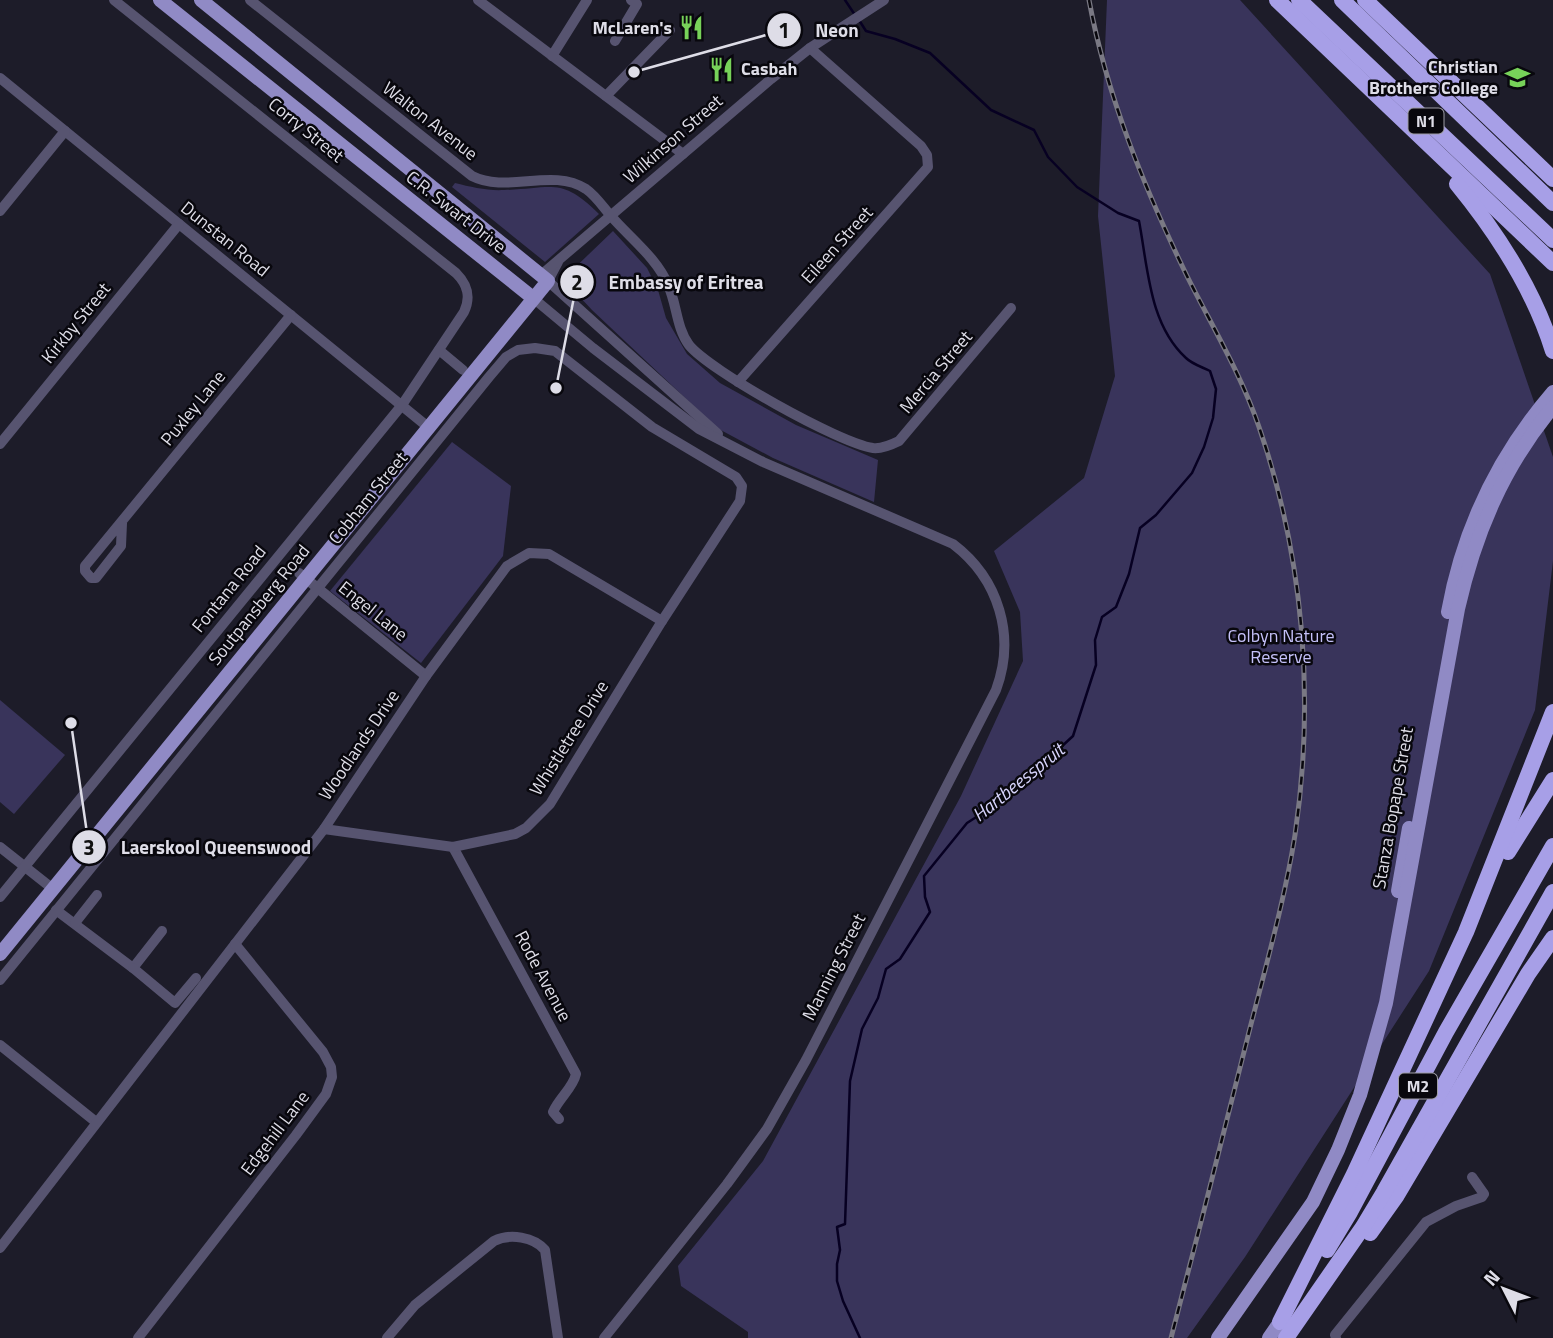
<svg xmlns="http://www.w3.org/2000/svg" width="1553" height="1338" viewBox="0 0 1553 1338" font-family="'Titillium Web',sans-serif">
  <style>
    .green { fill: #39345b }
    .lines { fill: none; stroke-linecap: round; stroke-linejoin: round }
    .stream { stroke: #070022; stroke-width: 2.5 }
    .minor { stroke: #575470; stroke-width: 10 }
    .major { stroke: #908ac5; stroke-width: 14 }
    .highway { stroke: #a79fe7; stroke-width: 16 }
    .rail-casing { stroke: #7a7984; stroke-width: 5 }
    .rail { stroke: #08070d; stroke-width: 2.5; stroke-dasharray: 8; stroke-linecap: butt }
    .labels { text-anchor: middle; stroke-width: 5; stroke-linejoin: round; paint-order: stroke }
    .shield { fill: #08070d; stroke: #9e9da6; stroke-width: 2 }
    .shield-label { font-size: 16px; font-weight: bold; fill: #dedde7 }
    .poi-label { font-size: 18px; font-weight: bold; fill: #dedde7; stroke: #08070d; text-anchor: end }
    .street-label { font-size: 18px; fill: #dedde7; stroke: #08070d }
    .park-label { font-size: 18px; fill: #c5c1f9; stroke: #08070d }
    .water-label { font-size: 19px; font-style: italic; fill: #d7d4fb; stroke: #08070d }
    .leader { fill: none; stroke: #dedde7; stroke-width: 2.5 }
    .callout-dot { fill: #dedde7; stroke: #08070d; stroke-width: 2.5 }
    .mark-label { font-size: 21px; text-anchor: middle; font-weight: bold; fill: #111 }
    .callout-label { font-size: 19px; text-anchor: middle; font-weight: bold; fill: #dedde7; stroke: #08070d; stroke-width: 5; stroke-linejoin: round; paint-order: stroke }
  </style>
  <rect width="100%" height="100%" fill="#1d1c29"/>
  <g class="green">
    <path d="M1107 0H1240L1490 274 1553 457V561L1535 710 1429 971 1245 1257 1187 1338H748V1332L681 1286 678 1266 763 1161 961 796 1023 661 1020 612 994 551 1084 478 1115 376 1098 216Z"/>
    <path d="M455 183C471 187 488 191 504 190 552 189 561 176 599 214L545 262 452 187Z"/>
    <path d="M613 231 647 268 658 290 666 318 687 354 720 383 796 425 878 460 874 502 773 458 717 428 592 310 563 279Z"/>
    <path d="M452 442 511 486 503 556 421 663 330 591Z"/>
    <path d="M0 700 65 755 14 814 0 802Z"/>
  </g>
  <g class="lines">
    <g class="stream">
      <path d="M845 0 855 15"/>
      <path d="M859 20 866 31 895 39 930 53 991 110 1034 130 1048 157 1077 187 1118 213 1139 221C1148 268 1149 324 1186 358 1192 364 1202 367 1210 371L1216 389 1213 418 1204 447 1192 473 1156 515 1140 528 1129 574 1116 607 1102 617 1095 640 1096 665 1073 736 1047 760 1016 782 995 805 967 823 924 876 925 897 930 912 900 959 886 969 878 998 862 1029 850 1081 845 1224 837 1227 840 1250 837 1264V1281L843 1301 860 1338"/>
    </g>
    <g class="minor">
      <path d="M250 0 472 176C507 194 552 167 586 189 596 196 603 207 611 216 630 238 657 258 668 285 677 304 676 327 689 345 710 371 839 443 873 448 882 449 891 445 899 441L1011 308"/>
      <path d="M478 0 683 154"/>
      <path d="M615 41 637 4 631 0"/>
      <path d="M552 56 587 0"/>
      <path d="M0 78 428 427"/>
      <path d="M606 96 670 30"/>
      <path d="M0 211 65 131"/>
      <path d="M558 262 548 281 718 434"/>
      <path d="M541 275 771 79 810 48 884 0"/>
      <path d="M533 298 593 348 699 429 763 462 953 544C999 579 1016 636 996 690L806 1060 767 1129 727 1184 604 1338"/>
      <path d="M439 350 463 370"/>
      <path d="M738 382 928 167 927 155 921 146 810 48"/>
      <path d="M0 444 179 224"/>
      <path d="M122 523 121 546 96 578H91L85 571V566L291 315"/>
      <path d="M299 573 426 676"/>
      <path d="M0 847 53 889"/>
      <path d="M453 847 576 1074C573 1088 559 1098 553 1112L559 1119"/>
      <path d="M0 897 402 405 464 312C471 297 468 285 456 273L114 0"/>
      <path d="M56 910 133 968 162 931"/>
      <path d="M75 923 97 895"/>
      <path d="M133 968 175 1003 196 978"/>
      <path d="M0 980 489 377 506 357 518 350 535 348 555 351 652 427 736 477 742 486 740 501 662 621 550 804 526 828 515 834 453 847 324 829"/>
      <path d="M0 1045 96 1122"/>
      <path d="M0 1248 324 829 426 676 507 566 529 553 549 554 662 621"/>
      <path d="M138 1338 296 1135 326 1094 332 1077 331 1067 323 1052 235 944"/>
      <path d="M387 1338 415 1305 494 1241C510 1233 534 1237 545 1250L558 1338"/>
      <path d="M1336 1338 1335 1335 1426 1222 1456 1206 1482 1197 1484 1194 1472 1177"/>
    </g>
    <g class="major">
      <path d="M160 0 533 298"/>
      <path d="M1448 612C1463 529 1498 456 1553 392"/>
      <path d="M1398 891 1409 828"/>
      <path d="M0 954 548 281 201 0"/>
      <path d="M1218 1338 1313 1202 1338 1150 1360 1095 1386 1003 1458 609C1475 534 1503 467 1553 407"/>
      <path d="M1269 1338 1280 1322"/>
    </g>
    <g class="highway">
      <path d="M1277 0 1553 263"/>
      <path d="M1299 0 1553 240"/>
      <path d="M1342 0 1553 203"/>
      <path d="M1365 0 1553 179"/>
      <path d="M1457 184C1497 233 1534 290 1553 351"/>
      <path d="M1508 852 1553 780"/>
      <path d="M1370 1233 1397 1195 1528 974 1553 938"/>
      <path d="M1327 1250 1350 1212 1446 1032 1553 846"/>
      <path d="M1280 1322 1354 1174 1466 932 1553 712"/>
      <path d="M1286 1338 1363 1227 1384 1192 1553 892"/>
    </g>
    <defs>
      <path id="rail" d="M1089 0C1107 97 1144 187 1187 276 1212 326 1241 374 1259 427 1304 558 1315 699 1295 835 1284 904 1264 972 1247 1040 1222 1139 1197 1239 1171 1338"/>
    </defs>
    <use href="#rail" class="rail-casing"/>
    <use href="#rail" class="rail"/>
  </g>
  <defs>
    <symbol id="restaurant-bare" viewBox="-9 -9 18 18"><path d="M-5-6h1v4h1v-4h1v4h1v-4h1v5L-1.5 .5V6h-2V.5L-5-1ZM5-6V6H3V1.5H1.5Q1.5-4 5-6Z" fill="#77d259" stroke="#08070d" stroke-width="2.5" paint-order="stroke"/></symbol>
    <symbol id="school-bare" viewBox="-9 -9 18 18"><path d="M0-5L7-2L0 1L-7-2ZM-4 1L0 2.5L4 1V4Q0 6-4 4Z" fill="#77d259" stroke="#08070d" stroke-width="2.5" paint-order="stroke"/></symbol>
  </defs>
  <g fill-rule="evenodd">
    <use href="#restaurant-bare" x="674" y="10" width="35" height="35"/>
    <use href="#restaurant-bare" x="704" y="52" width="35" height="35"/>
    <use href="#school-bare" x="1500" y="60" width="35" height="35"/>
  </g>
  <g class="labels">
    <g class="shield">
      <rect x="1408.5" y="108.5" width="35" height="25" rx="5"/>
      <rect x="1399" y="1073.5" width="38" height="25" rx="5"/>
    </g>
    <g class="shield-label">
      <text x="1426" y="127">N1</text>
      <text x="1418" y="1092">M2</text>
    </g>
    <g class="poi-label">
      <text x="672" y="34">McLaren's</text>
      <text x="1498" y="73">Christian<tspan x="1498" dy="21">Brothers College</tspan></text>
      <text x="741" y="75" text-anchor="start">Casbah</text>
    </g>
    <g class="street-label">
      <text transform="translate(430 121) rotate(38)" y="6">Walton Avenue</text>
      <text transform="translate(306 130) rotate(39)" y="6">Corry Street</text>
      <text transform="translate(673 139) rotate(-41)" y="6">Wilkinson Street</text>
      <text transform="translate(456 212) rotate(38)" y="6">C.R. Swart Drive</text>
      <text transform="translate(225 239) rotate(39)" y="6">Dunstan Road</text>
      <text transform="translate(837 245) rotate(-48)" y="6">Eileen Street</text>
      <text transform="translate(76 323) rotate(-51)" y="6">Kirkby Street</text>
      <text transform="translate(936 372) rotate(-50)" y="6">Mercia Street</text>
      <text transform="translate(193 408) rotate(-51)" y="6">Puxley Lane</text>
      <text transform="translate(368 498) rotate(-51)" y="6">Cobham Street</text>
      <text transform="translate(229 589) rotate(-51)" y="6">Fontana Road</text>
      <text transform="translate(259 605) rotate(-51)" y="6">Soutpansberg Road</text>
      <text transform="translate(373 611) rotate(39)" y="6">Engel Lane</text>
      <text transform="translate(569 738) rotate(-58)" y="6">Whistletree Drive</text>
      <text transform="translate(359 745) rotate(-56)" y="6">Woodlands Drive</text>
      <text transform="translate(1393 808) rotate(-80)" y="6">Stanza Bopape Street</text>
      <text transform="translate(834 967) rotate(-63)" y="6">Manning Street</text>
      <text transform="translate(543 976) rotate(62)" y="6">Rode Avenue</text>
      <text transform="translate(275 1133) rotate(-53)" y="6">Edgehill Lane</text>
    </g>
    <g class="park-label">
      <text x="1281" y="642">Colbyn Nature<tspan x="1281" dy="21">Reserve</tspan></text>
    </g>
    <g class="water-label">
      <text transform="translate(1018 782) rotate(-39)" y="7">Hartbeesspruit</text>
    </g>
  </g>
  <path class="leader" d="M634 72L784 30M556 388L577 282M71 723L89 847"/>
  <g class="callout-dot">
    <circle cx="634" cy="72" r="7"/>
    <circle cx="556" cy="388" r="7"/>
    <circle cx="71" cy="723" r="7"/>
    <circle cx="784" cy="30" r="18"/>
    <circle cx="577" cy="282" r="18"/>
    <circle cx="89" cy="847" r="18"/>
  </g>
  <g class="mark-label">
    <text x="784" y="38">1</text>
    <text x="577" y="290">2</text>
    <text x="89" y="855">3</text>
  </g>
  <g class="callout-label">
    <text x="837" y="37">Neon</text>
    <text x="686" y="289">Embassy of Eritrea</text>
    <text x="216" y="854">Laerskool Queenswood</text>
  </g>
  <g transform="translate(1504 1289) rotate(312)" stroke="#08070d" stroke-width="5" paint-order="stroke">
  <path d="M0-5L12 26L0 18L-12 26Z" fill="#dedde7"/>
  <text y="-10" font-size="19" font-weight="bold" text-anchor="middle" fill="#dedde7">N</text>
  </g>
</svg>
